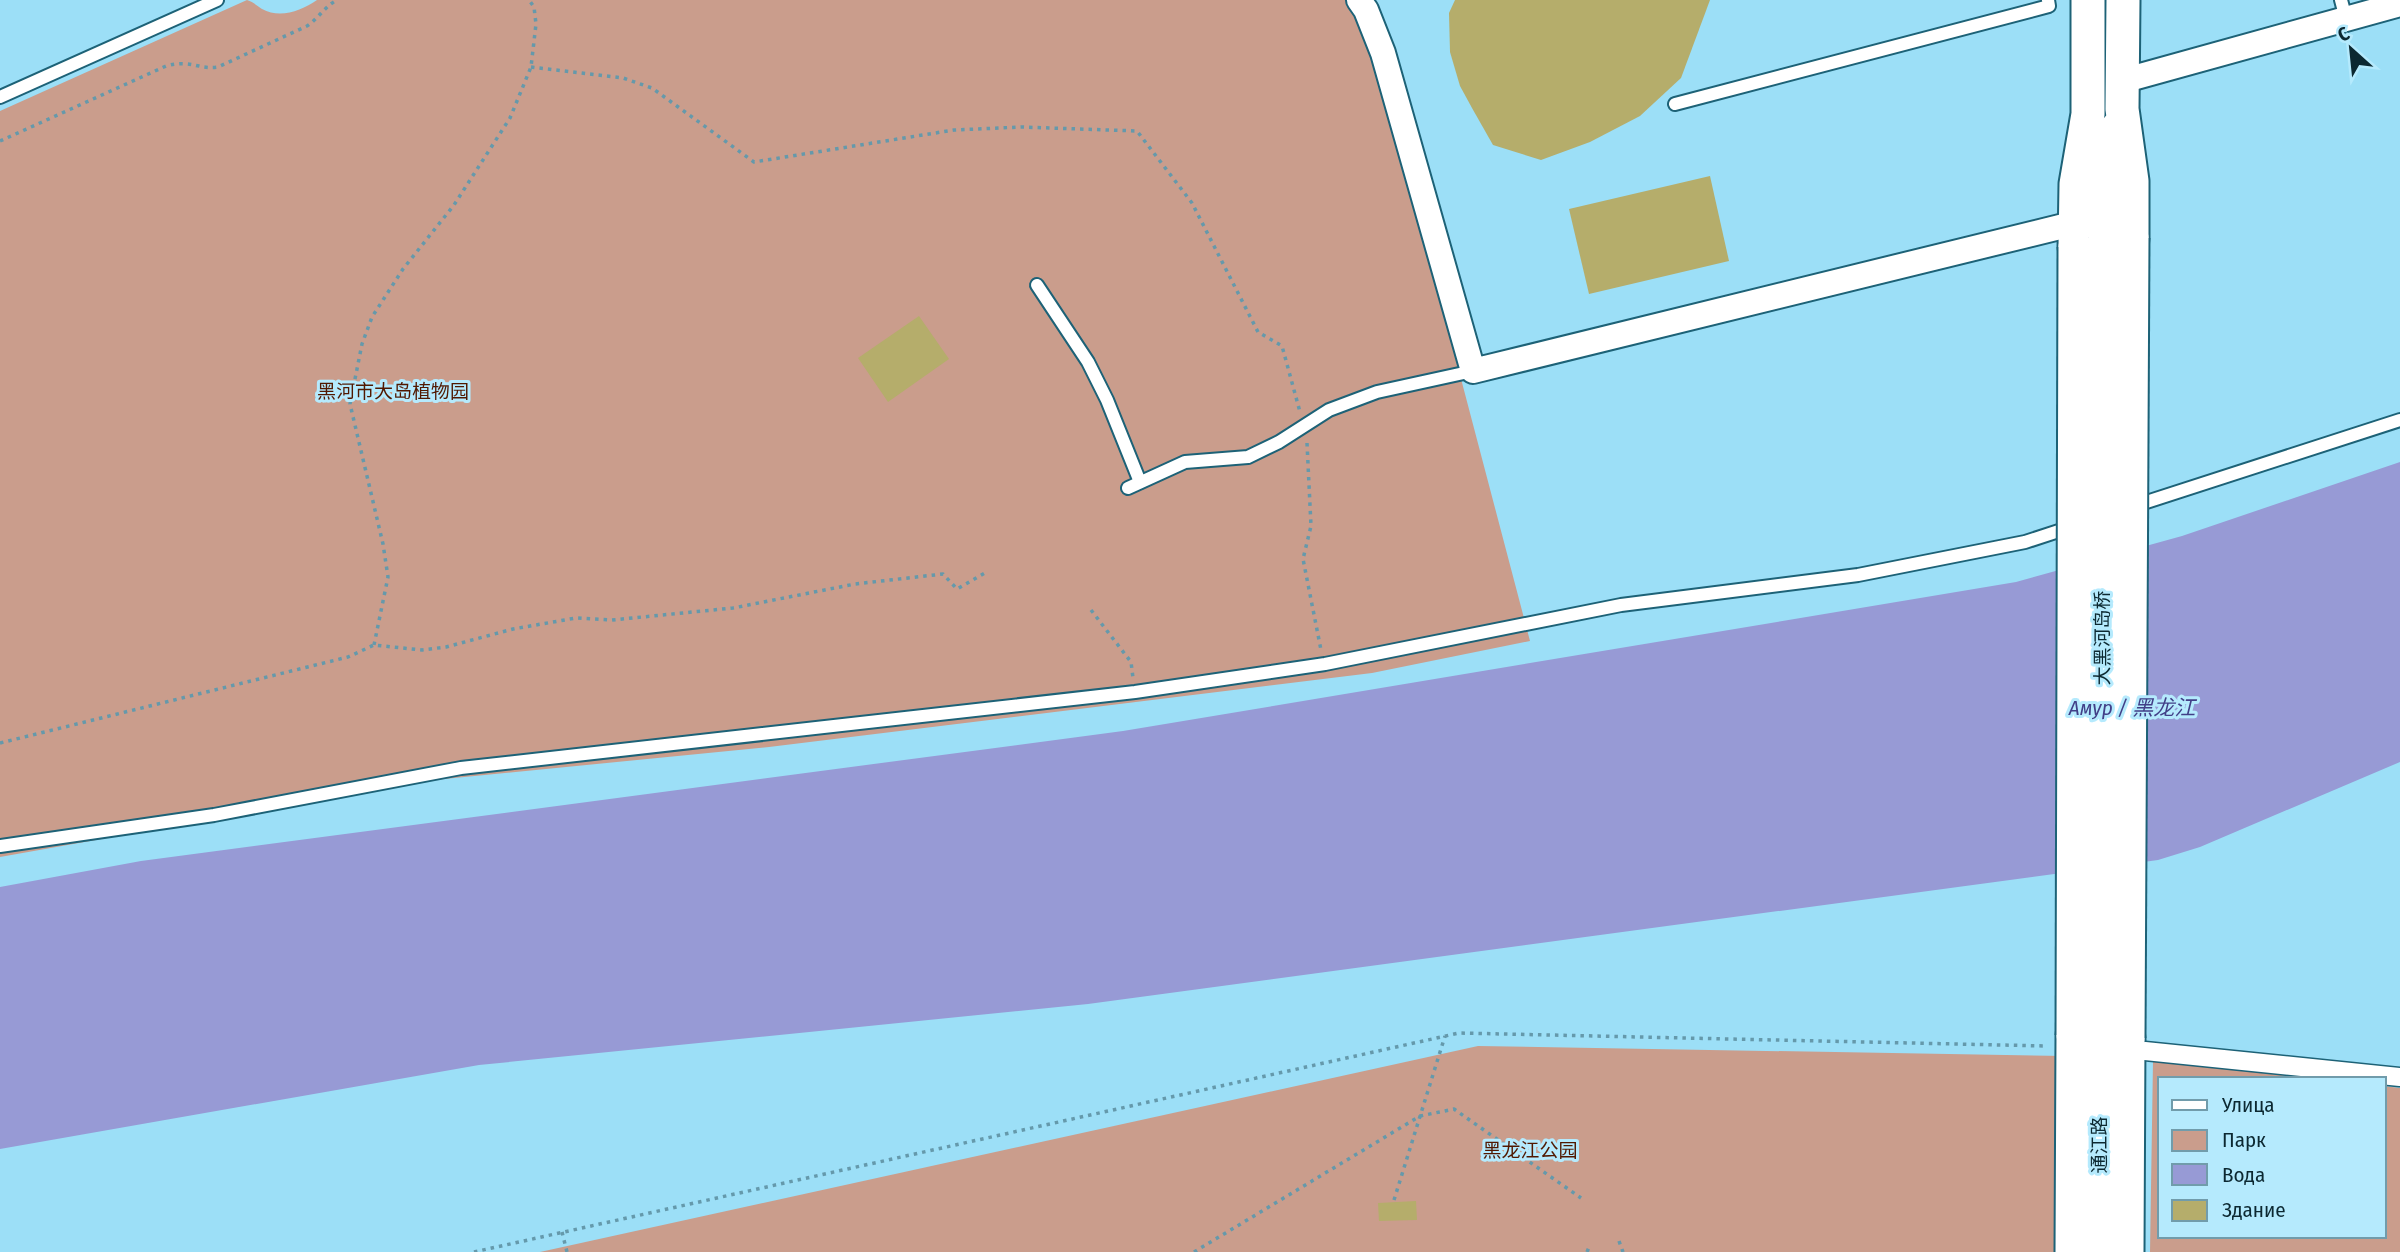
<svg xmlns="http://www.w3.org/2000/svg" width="2400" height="1252" viewBox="0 0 2400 1252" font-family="'Fira Sans Condensed','Noto Sans SC',sans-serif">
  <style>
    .green { fill: #ca9d8c }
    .water { fill: #979ad5 }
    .building { fill: #b5ad6b }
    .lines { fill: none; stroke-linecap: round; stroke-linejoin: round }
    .service-casing { stroke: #1d6277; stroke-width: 16 }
    .pedestrian-casing { stroke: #1d6277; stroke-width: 21 }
    .minor-casing { stroke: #1d6277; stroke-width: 28 }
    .secondary-casing { stroke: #1d6277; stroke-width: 37 }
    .path { stroke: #6599ab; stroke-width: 3.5; stroke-dasharray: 3.5 5; stroke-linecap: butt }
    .service { stroke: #fff; stroke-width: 12 }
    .pedestrian { stroke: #fff; stroke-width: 18 }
    .minor { stroke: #fff; stroke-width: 24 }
    .secondary { stroke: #fff; stroke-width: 33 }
    .secondary-bridge-casing { stroke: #1d6277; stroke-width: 37; stroke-linecap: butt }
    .secondary-bridge { stroke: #fff; stroke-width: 33 }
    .labels { text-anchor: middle; stroke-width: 6; stroke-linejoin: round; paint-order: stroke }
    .park-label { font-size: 19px; fill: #511800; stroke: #b5eafd }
    .street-label { font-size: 19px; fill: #0c2831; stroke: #b5eafd }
    .water-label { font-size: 21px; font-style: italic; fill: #423f87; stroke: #b5eafd }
  </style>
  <rect width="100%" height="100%" fill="#9cdff7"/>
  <g class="green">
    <path d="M247 0C253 2 256 5 262 9 280 19 301 11 317 0H1351L1375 52 1530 641 1372 673 769 747 434 780 0 857V111Z"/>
    <path d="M1478 1046 2065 1056 2064 1252H540Z"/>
    <path d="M2153 1061 2318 1079H2160V1236H2384V1086L2400 1088V1252H2150Z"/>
  </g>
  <path class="water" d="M2400 462V762L2200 847 2158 860 1088 1004 479 1065 0 1149V887L141 861 1123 731 2016 582 2182 536Z"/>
  <g class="building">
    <path d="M1455 0H1710L1681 78 1640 116 1590 142 1541 160 1493 145 1472 108 1460 86 1450 52 1449 13Z"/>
    <path d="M1710 176 1729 261 1589 294 1569 209Z"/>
    <path d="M919 316 949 359 888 402 858 358Z"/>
    <path d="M1416 1201 1417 1220 1379 1221 1378 1203Z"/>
  </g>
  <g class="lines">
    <defs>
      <g id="service">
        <path d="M2341 0 2346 19"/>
        <path d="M0 97 217 0"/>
        <path d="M1675 104 2049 6 2048 0"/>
        <path d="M1037 285 1088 362 1107 400 1140 482"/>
        <path d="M1128 488 1185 462 1248 457 1279 442 1329 410 1377 392 1473 371"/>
        <path d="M2134 506 2400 420"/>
        <path d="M0 846 214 815 461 768 1135 692 1325 664 1621 605 1858 575 2025 542 2074 526"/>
      </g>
      <path id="pedestrian" d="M2145 1051 2400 1077"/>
      <g id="minor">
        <path d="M1359 0 1366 10 1383 53 1473 371 2076 223"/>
        <path d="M2122 81 2400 4"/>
      </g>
      <g id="secondary">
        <path d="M2123 0 2122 109 2132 181V238"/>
        <path d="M2105 238V184L2117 128"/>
        <path d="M2075 247 2076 184 2088 114V0"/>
        <path d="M2098 1037 2100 1252"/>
        <path d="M2072 1252 2073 1035"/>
        <path d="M2127 1252 2128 1038"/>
      </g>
    </defs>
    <use href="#service" class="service-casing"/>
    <use href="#pedestrian" class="pedestrian-casing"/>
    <use href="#minor" class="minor-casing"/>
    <use href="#secondary" class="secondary-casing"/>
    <g class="path">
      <path d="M531 67 623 78 652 88 754 162 954 130 1021 127 1137 131 1192 203 1258 332 1282 346 1300 412"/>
      <path d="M0 141 166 66C190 59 199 70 218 67L307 26C319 18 324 7 337 0"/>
      <path d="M1307 443 1311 526 1303 559 1321 650"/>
      <path d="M1091 610 1131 662 1133 678"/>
      <path d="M374 645 388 577 383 544 350 404 362 344 372 317 403 269 454 205 510 118 531 67 536 24 534 7 529 0"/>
      <path d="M0 743 348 657 374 645 422 650 446 647 513 629 576 618 612 620 733 608 855 584 943 574 957 589 985 573"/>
      <path d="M1394 1200 1445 1036"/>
      <path d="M562 1232 567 1252"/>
      <path d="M1619 1241 1623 1252"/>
      <path d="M474 1252 1459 1033 2047 1046"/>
      <path d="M1194 1252 1420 1116 1454 1109 1581 1198"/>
      <path d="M1587 1252 1590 1245"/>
    </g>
    <use href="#service" class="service"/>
    <use href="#pedestrian" class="pedestrian"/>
    <use href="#minor" class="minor"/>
    <use href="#secondary" class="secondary"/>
    <defs>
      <g id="secondary-bridge">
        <path d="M2073 1035 2075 247"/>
        <path d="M2098 1037 2105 238"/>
        <path d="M2128 1038 2132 238"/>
      </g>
    </defs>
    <use href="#secondary-bridge" class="secondary-bridge-casing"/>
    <use href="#secondary-bridge" class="secondary-bridge"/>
  </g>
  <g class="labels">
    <g class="park-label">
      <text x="393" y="398">黑河市大岛植物园</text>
      <text x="1530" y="1157">黑龙江公园</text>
    </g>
    <g class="street-label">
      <text transform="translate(2102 638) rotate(-90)" y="7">大黑河岛桥</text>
      <text transform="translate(2099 1145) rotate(-90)" y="7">通江路</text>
    </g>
    <g class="water-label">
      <text x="2132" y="715">Амур / 黑龙江</text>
    </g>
  </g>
  <rect x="2158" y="1077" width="228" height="161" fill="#b5eafd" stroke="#719cab" stroke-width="2"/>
  <rect x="2172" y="1100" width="35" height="10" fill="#ffffff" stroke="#719cab" stroke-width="2"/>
  <text x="2222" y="1112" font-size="21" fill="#0c2831">Улица</text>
  <rect x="2172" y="1130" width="35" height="21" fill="#ca9d8c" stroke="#719cab" stroke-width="2"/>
  <text x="2222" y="1147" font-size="21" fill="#0c2831">Парк</text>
  <rect x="2172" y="1164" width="35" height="21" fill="#979ad5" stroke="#719cab" stroke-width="2"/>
  <text x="2222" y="1182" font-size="21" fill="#0c2831">Вода</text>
  <rect x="2172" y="1200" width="35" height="21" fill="#b5ad6b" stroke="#719cab" stroke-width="2"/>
  <text x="2222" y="1217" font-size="21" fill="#0c2831">Здание</text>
  <g transform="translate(2351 49) rotate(333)" stroke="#b5eafd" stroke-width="5" paint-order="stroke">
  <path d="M0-5L12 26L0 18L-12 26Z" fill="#0c2831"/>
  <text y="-10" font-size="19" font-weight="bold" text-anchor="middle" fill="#0c2831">С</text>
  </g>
</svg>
